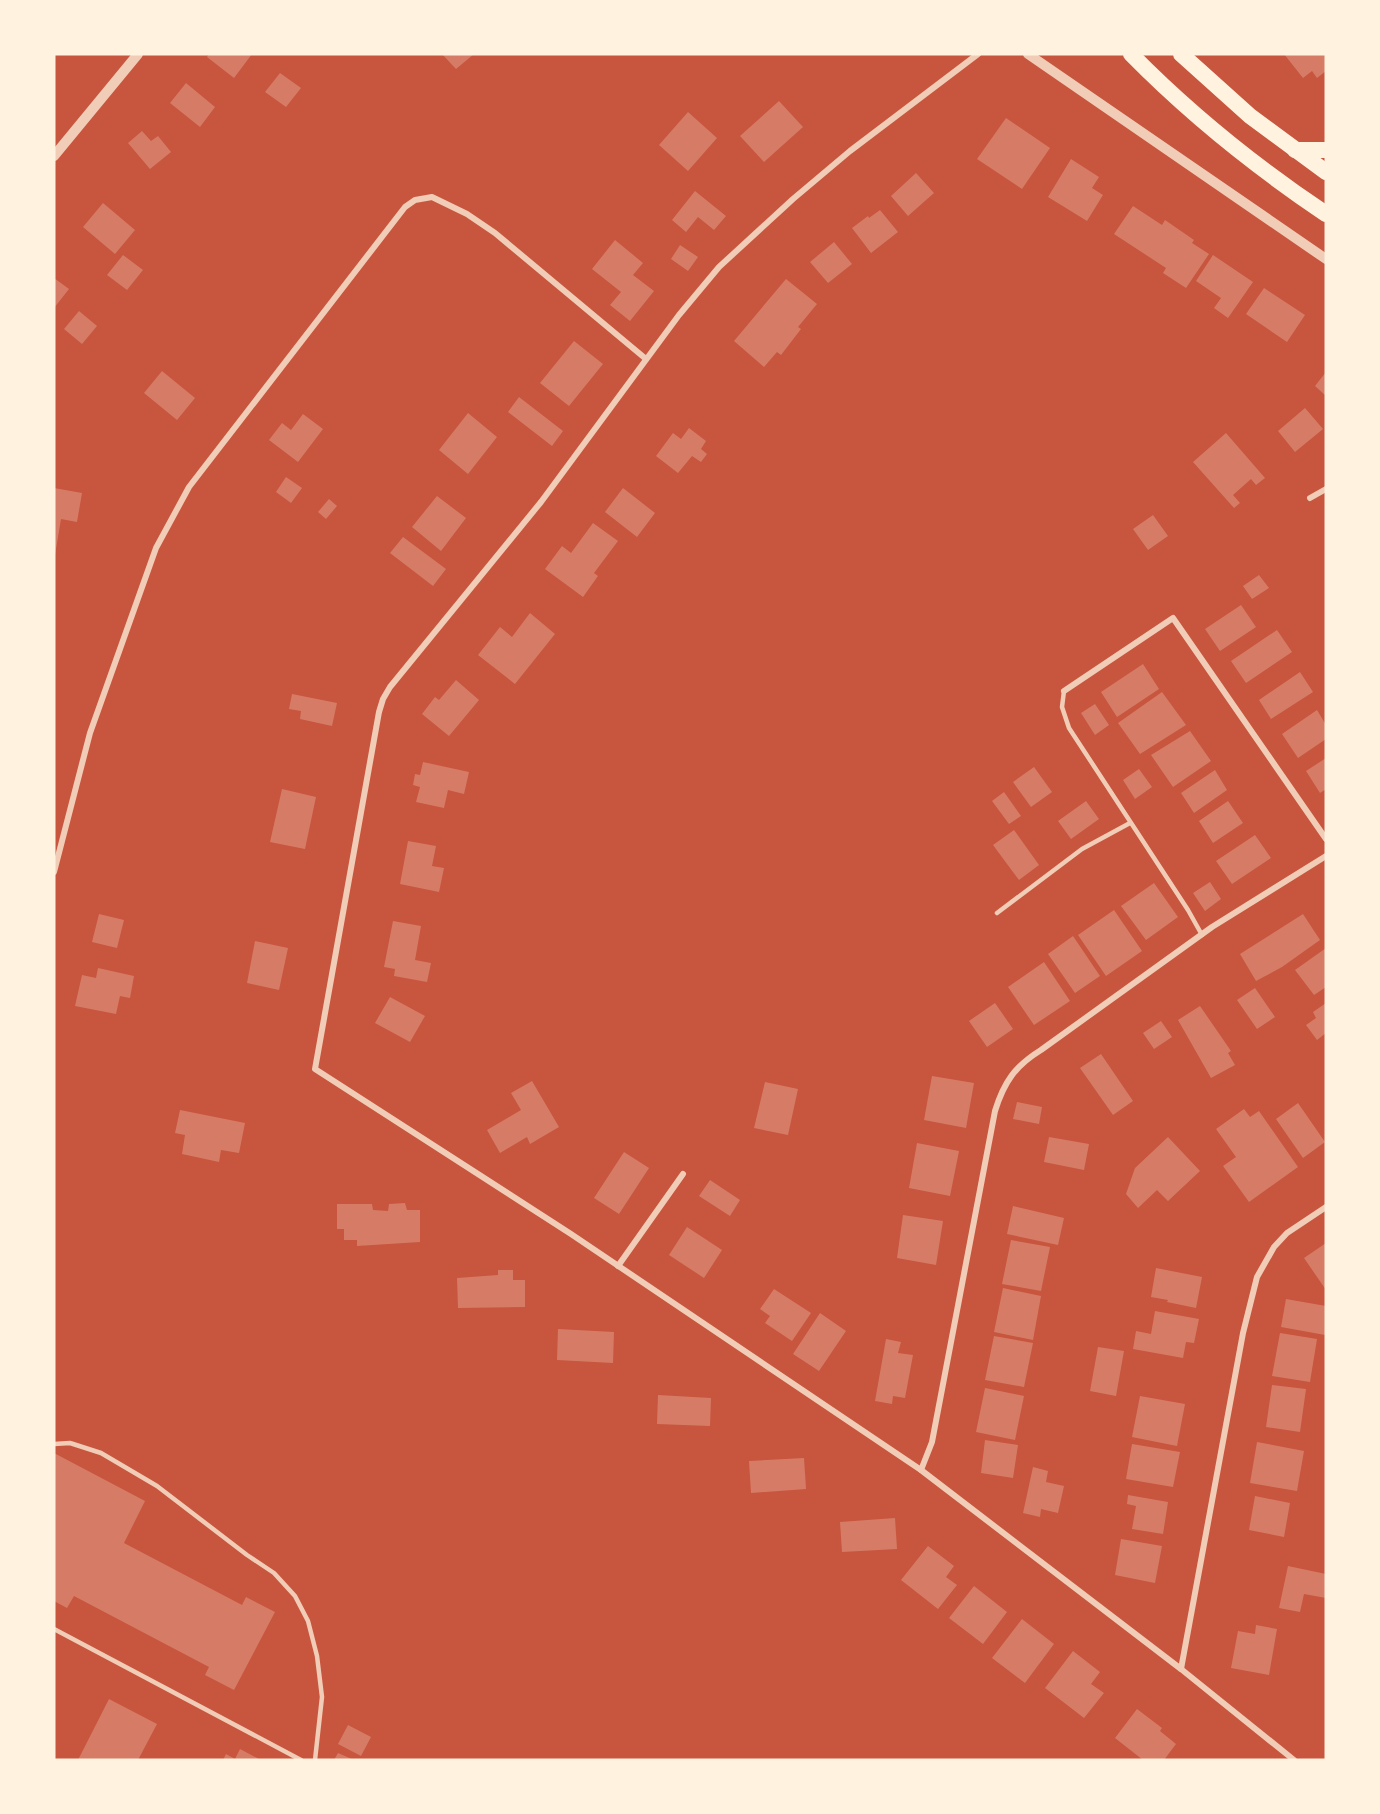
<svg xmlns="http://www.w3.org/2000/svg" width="1380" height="1814" viewBox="0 0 1380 1814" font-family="'Archivo Narrow',sans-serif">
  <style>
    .building { fill: #d67c66 }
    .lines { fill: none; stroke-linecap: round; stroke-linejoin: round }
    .service { stroke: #f1ccb7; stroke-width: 4.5 }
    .minor { stroke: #f1ccb7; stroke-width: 6 }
    .tertiary { stroke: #f1ccb7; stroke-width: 10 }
    .trunk { stroke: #fff3e0; stroke-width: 16 }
  </style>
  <rect width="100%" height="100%" fill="#c8553d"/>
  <g class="building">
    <path d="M209 54H252L234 78 207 57Z"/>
    <path d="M442 54H474L456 69Z"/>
    <path d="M1284 54H1326V71L1317 78 1312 71 1303 78Z"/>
    <path d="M280 73 301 88 286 107 265 92Z"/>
    <path d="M186 83 215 107 200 127 170 103Z"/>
    <path d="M779 101 803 127 764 162 740 136Z"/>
    <path d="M688 112 717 138 688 171 659 145Z"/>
    <path d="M1006 118 1050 148 1022 189 977 159Z"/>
    <path d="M142 131 151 141 158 136 171 152 150 169 128 143Z"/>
    <path d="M1071 159 1099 177 1092 188 1103 195 1087 221 1048 197Z"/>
    <path d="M916 173 934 193 908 216 891 196Z"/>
    <path d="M695 191 726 216 714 230 698 217 686 232 672 220Z"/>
    <path d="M103 203 135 230 115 254 83 227Z"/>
    <path d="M1133 206 1162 225 1165 220 1194 240 1192 243 1209 254 1186 288 1163 273 1166 268 1114 234Z"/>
    <path d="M880 210 898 232 871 253 852 228 868 216 869 218Z"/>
    <path d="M615 240 643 263 633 275 654 291 630 321 610 305 621 292 592 269Z"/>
    <path d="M834 242 852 264 828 283 810 262Z"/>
    <path d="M680 245 698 257 688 271 671 259Z"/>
    <path d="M123 255 143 270 127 290 107 275Z"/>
    <path d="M1213 255 1253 282 1228 318 1214 308 1221 298 1196 281Z"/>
    <path d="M54 278 69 289 54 308Z"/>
    <path d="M786 279 817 304 798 327 801 329 781 355 777 352 764 367 734 341Z"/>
    <path d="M1264 288 1305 315 1287 342 1246 314Z"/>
    <path d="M79 311 97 326 82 344 64 329Z"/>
    <path d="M574 341 603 364 569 406 540 383Z"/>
    <path d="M162 371 195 398 177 420 144 393Z"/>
    <path d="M1326 372V396L1315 386Z"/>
    <path d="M519 397 563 431 552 446 508 412Z"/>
    <path d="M1305 408 1323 429 1295 452 1278 431Z"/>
    <path d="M468 413 497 437 468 474 439 450Z"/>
    <path d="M303 414 323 429 298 462 269 440 282 423 291 430Z"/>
    <path d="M689 428 706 441 701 449 707 454 701 462 692 456 678 473 656 456 673 433 681 439Z"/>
    <path d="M1226 433 1265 478 1256 485 1251 479 1233 495 1240 503 1234 508 1193 462Z"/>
    <path d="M286 477 302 488 291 503 276 492Z"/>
    <path d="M54 488 82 493 77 522 61 519 55 555Z"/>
    <path d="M623 488 655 513 637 537 605 512Z"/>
    <path d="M437 496 466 518 441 551 412 527Z"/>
    <path d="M329 499 337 506 326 519 318 512Z"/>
    <path d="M1153 515 1168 536 1148 550 1133 529Z"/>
    <path d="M593 523 618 541 594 573 598 576 583 597 545 569 562 546 571 553Z"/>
    <path d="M403 537 446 569 433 586 390 553Z"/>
    <path d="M1259 575 1269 588 1252 599 1243 586Z"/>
    <path d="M1241 605 1256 627 1220 651 1205 629Z"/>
    <path d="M530 613 555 634 515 684 478 655 500 627 512 637Z"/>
    <path d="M1277 630 1292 652 1246 683 1231 661Z"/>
    <path d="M1143 664 1159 689 1117 717 1101 692Z"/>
    <path d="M1300 672 1313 692 1271 719 1259 700Z"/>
    <path d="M456 680 479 700 449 736 422 714 435 697 439 700Z"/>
    <path d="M1162 692 1186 725 1140 754 1118 723Z"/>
    <path d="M292 694 337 703 332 726 300 719 301 711 289 709Z"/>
    <path d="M1095 704 1109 725 1095 735 1081 713Z"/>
    <path d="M1317 710 1326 725V739L1298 758 1282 734Z"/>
    <path d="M1190 731 1211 761 1173 787 1151 755Z"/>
    <path d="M1326 758V789L1320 793 1306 771Z"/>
    <path d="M423 762 469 772 464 794 448 790 444 808 416 802 420 787 413 785 415 774 420 775Z"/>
    <path d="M1034 767 1052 792 1031 807 1013 782Z"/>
    <path d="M1139 769 1152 787 1135 799 1123 780Z"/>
    <path d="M1215 770 1227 790 1194 813 1181 793Z"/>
    <path d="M282 789 316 797 305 849 270 842Z"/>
    <path d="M1004 792 1021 816 1009 824 992 801Z"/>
    <path d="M1086 801 1099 819 1071 839 1058 821Z"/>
    <path d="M1228 801 1243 823 1213 843 1199 821Z"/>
    <path d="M1014 830 1039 865 1019 880 993 845Z"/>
    <path d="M1255 835 1271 858 1232 884 1216 861Z"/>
    <path d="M408 841 436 846 432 866 444 868 439 892 400 884Z"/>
    <path d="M1210 882 1221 899 1205 911 1193 893Z"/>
    <path d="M1154 883 1178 917 1146 940 1121 906Z"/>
    <path d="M1114 910 1142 951 1106 976 1078 935Z"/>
    <path d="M99 914 124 920 117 948 92 942Z"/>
    <path d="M1303 914 1320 940 1282 967 1256 981 1240 954Z"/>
    <path d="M393 921 421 926 415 960 431 963 427 982 394 976 395 969 384 967Z"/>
    <path d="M1073 936 1100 976 1075 993 1048 954Z"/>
    <path d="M255 941 288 948 279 990 247 983Z"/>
    <path d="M1326 948V987L1314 995 1295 970Z"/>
    <path d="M1044 962 1070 1001 1034 1025 1008 987Z"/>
    <path d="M98 968 134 976 130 998 120 996 116 1014 75 1006 82 975 96 978Z"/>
    <path d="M1255 988 1275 1017 1257 1029 1237 1000Z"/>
    <path d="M390 997 425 1016 410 1042 375 1023Z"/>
    <path d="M995 1003 1013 1029 987 1047 969 1021Z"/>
    <path d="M1326 1003V1033L1317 1040 1306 1025 1316 1018 1313 1012Z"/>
    <path d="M1200 1006 1231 1051 1228 1053 1235 1065 1211 1078 1178 1020Z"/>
    <path d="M1161 1021 1172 1037 1154 1049 1143 1033Z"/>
    <path d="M1101 1054 1133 1101 1113 1115 1080 1068Z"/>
    <path d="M932 1076 974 1083 966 1128 924 1120Z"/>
    <path d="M532 1081 559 1127 530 1144 527 1137 500 1153 487 1130 521 1110 511 1093Z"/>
    <path d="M765 1082 798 1089 788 1135 754 1128Z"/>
    <path d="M1017 1102 1042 1107 1039 1124 1013 1119Z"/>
    <path d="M1298 1103 1325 1142 1303 1158 1276 1119Z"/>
    <path d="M1244 1109 1250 1117 1259 1111 1298 1167 1249 1202 1223 1166 1236 1157 1216 1129Z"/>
    <path d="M180 1110 245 1123 239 1153 221 1150 219 1162 182 1154 185 1135 175 1133Z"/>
    <path d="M1049 1137 1089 1144 1084 1170 1044 1162Z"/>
    <path d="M1168 1137 1200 1171 1168 1201 1157 1190 1138 1208 1126 1194 1135 1168Z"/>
    <path d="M917 1143 959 1151 950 1196 909 1188Z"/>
    <path d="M624 1152 649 1168 619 1214 594 1198Z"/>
    <path d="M710 1180 740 1200 730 1216 699 1196Z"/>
    <path d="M405 1203 407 1210H420V1242L357 1246V1240H344V1229H337V1204H372L373 1210 388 1211 389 1204Z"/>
    <path d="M1013 1206 1064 1218 1058 1245 1007 1234Z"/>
    <path d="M903 1215 943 1221 936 1265 897 1258Z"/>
    <path d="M687 1227 722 1250 704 1278 669 1255Z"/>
    <path d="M1011 1240 1050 1247 1041 1291 1002 1284Z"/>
    <path d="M1326 1243V1290L1304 1258Z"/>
    <path d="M1156 1268 1202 1277 1196 1308 1167 1302 1168 1300 1151 1297Z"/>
    <path d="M498 1270H513V1280H525V1307L458 1308 457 1278 498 1275Z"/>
    <path d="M1003 1288 1041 1296 1033 1340 994 1332Z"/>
    <path d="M774 1289 811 1313 792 1341 765 1323 770 1316 760 1309Z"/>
    <path d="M1286 1299 1326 1306 1325 1335 1281 1327Z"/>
    <path d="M1155 1311 1199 1319 1194 1343 1186 1342 1183 1358 1133 1349 1136 1331 1151 1334Z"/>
    <path d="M820 1313 846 1331 819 1371 793 1354Z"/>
    <path d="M558 1329 614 1332 613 1363 557 1360Z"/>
    <path d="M1280 1333 1317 1339 1310 1382 1272 1376Z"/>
    <path d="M994 1336 1033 1343 1024 1387 985 1380Z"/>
    <path d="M886 1339 901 1342 898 1353 913 1355 905 1398 893 1396 892 1404 875 1401Z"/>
    <path d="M1098 1347 1124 1351 1116 1396 1090 1391Z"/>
    <path d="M1272 1385 1306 1389 1300 1432 1266 1427Z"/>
    <path d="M985 1388 1024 1396 1015 1440 976 1432Z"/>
    <path d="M658 1395 711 1398 710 1426 657 1424Z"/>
    <path d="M1140 1396 1185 1404 1177 1446 1132 1437Z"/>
    <path d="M985 1440 1018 1445 1013 1478 981 1473Z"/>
    <path d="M1257 1442 1304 1451 1297 1491 1250 1483Z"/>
    <path d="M1132 1444 1180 1452 1173 1487 1126 1479Z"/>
    <path d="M54 1453 145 1501 124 1543 242 1605 246 1597 275 1612 234 1690 205 1675 209 1667 74 1596 67 1608 54 1601Z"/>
    <path d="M804 1458 806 1489 751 1493 749 1461Z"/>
    <path d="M1033 1467 1048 1471 1046 1482 1064 1486 1058 1513 1041 1509 1040 1517 1023 1513Z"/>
    <path d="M1128 1495 1168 1502 1163 1534 1132 1529 1136 1506 1127 1504Z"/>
    <path d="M1255 1496 1290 1503 1284 1537 1249 1530Z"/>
    <path d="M895 1518 897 1549 842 1552 840 1522Z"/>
    <path d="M1121 1539 1162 1546 1155 1583 1115 1575Z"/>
    <path d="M928 1546 954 1566 946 1577 957 1585 938 1609 901 1580Z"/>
    <path d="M1288 1566 1326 1574V1598L1304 1594 1300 1612 1279 1608Z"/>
    <path d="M974 1586 1007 1612 983 1644 949 1618Z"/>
    <path d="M1022 1619 1054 1644 1025 1683 992 1658Z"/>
    <path d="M1256 1625 1277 1629 1269 1675 1231 1668 1238 1631 1255 1634Z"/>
    <path d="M1073 1651 1100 1672 1091 1684 1104 1693 1084 1718 1045 1688Z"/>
    <path d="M109 1699 157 1724 138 1760H78Z"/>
    <path d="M1137 1709 1162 1728 1160 1731 1176 1744 1164 1760H1143L1115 1738Z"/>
    <path d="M348 1725 371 1737 361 1756 338 1744Z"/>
    <path d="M240 1749 261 1760H223L226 1754 235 1759Z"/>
    <path d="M338 1753 354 1760H334Z"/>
  </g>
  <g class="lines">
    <g class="service">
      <path d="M1064 691 1062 707 1069 728 1188 910 1202 935"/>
      <path d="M997 913 1082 849 1130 823"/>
      <path d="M54 1444 70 1443 101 1453 157 1486 247 1555 274 1573 295 1596 308 1621 317 1656 322 1697 315 1760"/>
      <path d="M54 1629 301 1760"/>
    </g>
    <g class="minor">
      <path d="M978 54 850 151 793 199 719 267 679 315 541 502 390 687 383 699 379 712 315 1069 571 1234 921 1470 1181 1669 1294 1760"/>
      <path d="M1310 498 1326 489"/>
      <path d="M1064 691 1173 618 1326 839"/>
      <path d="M54 872 90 733 156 548 189 487 405 207 415 200 432 197 467 214 495 233 646 359"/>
      <path d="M618 1266 683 1174"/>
      <path d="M921 1470 932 1442 995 1111C1004 1082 1015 1066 1041 1050L1212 927 1326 856"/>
      <path d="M1181 1669 1243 1333 1257 1277 1274 1247 1287 1233 1326 1207"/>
    </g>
    <g class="tertiary">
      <path d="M1028 54 1326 259"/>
      <path d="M54 156 138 54"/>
    </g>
    <g class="trunk">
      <path d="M1131 54C1190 114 1256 167 1326 214"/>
      <path d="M1181 54 1250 116 1326 172"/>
      <path d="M1295 150H1326"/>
    </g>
  </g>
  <rect width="1380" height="1814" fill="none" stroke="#fff3e0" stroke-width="111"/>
</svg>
